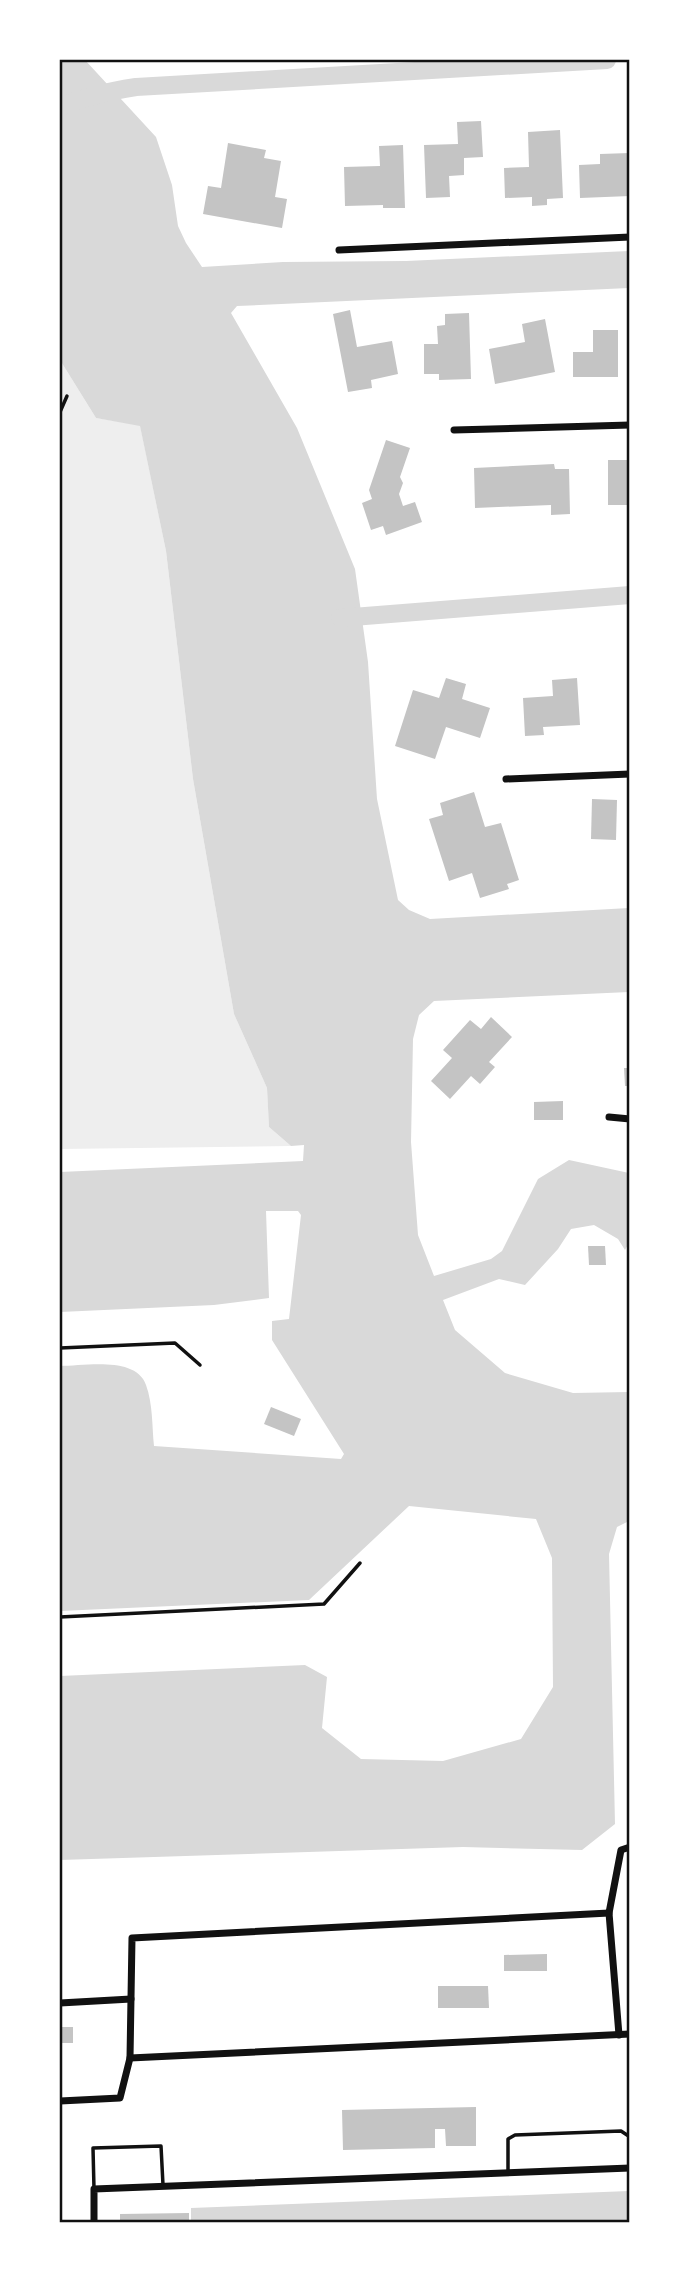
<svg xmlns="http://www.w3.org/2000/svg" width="689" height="2282" viewBox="0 0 689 2282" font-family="'DM Sans',sans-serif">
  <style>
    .green { fill: #eee }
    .water { fill: #d9d9d9 }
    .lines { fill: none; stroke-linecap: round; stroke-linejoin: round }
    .canal { stroke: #d9d9d9; stroke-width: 18 }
    .building { fill: #c4c4c4 }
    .path { stroke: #111; stroke-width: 3.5 }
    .service { stroke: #111; stroke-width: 3.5 }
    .minor { stroke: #111; stroke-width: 7 }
    .neatline { fill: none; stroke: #111; stroke-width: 2.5 }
  </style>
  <rect width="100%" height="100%" fill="#fff"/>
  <path class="green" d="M60 360 96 418 140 425 166 551 193 779 234 1014 267 1088 269 1127 291 1146 60 1149Z"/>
  <g class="water">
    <path d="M60 60H85L156 137 172 185 178 226 186 243 202 267 283 262 406 261 629 251V288L237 306 231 313 297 428 355 569 368 662 377 799 398 900 409 910 430 919 629 908V992L434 1001 419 1015 413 1039 411 1142 418 1235 434 1276 491 1259 502 1251 538 1179 569 1160 629 1173V1243L625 1250 618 1239 594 1225 571 1229 558 1249 525 1285 499 1279 443 1300 455 1330 505 1373 573 1393 629 1392V1521L617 1527 609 1554 615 1824 582 1850 463 1847 60 1860V1676L305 1665 327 1677 322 1728 361 1759 443 1761 521 1739 553 1687 552 1558 536 1519 409 1506 309 1600 60 1611V1366C85 1366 136 1356 146 1385 153 1404 152 1427 154 1446L341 1459 344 1454 272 1340V1321L289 1319 301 1215 298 1211H266L269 1298 214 1305 60 1312V1172L303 1161 304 1145 291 1146 269 1127 267 1088 234 1014 193 779 166 551 140 426 96 418 60 360Z"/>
    <path d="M629 2191V2222H191V2208Z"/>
  </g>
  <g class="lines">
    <g class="canal">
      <path d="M60 107C84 97 110 91 136 87L607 60"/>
      <path d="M340 618 630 595"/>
    </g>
  </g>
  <g class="building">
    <path d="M481 121 483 157 464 158V175L449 176 450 197 426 198 424 145 458 144 457 122Z"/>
    <path d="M560 130 563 198 547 199V205L532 206V197L505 198 504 168 529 167 528 132Z"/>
    <path d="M228 143 266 150 264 158 281 161 275 197 287 199 282 228 203 214 208 186 221 188Z"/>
    <path d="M403 145 405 208H383V205L345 206 344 167 380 166 379 146Z"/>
    <path d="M630 153V196L580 198 579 165 600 164V154Z"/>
    <path d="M350 310 357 347 392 341 398 374 371 380 372 388 348 392 333 314Z"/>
    <path d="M469 313 471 379 439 380V374H424V344H438L437 326 445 325V314Z"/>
    <path d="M545 319 555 372 495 384 489 349 525 342 522 324Z"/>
    <path d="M593 330H618V377H573V352H593Z"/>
    <path d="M386 440 410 448 400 477 403 483 399 494 403 506 415 502 422 522 386 535 383 526 371 530 362 503 372 499 369 490Z"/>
    <rect x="608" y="460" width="22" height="45"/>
    <path d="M554 464 555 469H569L570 514 551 515V505L475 508 474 468Z"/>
    <path d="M446 678 466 684 462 699 490 708 480 738 446 727 435 759 395 746 413 690 439 698Z"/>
    <path d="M577 678 580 725 543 727 544 735 525 736 523 698 553 696 552 680Z"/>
    <path d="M474 792 485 827 501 823 519 880 507 884 509 889 480 898 472 873 449 881 429 819 443 815 440 803Z"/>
    <path d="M592 799 617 800 616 840 591 839Z"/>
    <path d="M491 1017 512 1037 489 1062 495 1067 480 1084 471 1076 450 1099 431 1081 452 1058 443 1050 470 1020 481 1029Z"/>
    <path d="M624 1068H630V1086H625Z"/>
    <path d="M563 1101V1120H534V1102Z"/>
    <path d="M588 1246H605L606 1265H589Z"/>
    <path d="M271 1407 301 1419 294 1436 264 1424Z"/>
    <path d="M547 1954V1971H504V1955Z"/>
    <path d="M438 1986H488L489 2008H438Z"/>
    <rect x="62" y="2027" width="11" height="16"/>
    <path d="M476 2107V2146H446L445 2129H435V2148L343 2150 342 2110Z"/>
    <path d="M189 2213V2222H120V2214Z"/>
  </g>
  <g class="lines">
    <path class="path" d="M60 412 67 396"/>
    <g class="service">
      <path d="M60 1348 175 1343 200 1365"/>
      <path d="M60 1617 324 1604 360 1563"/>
      <path d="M508 2173V2139L515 2135 621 2131 630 2137"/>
      <path d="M94 2189 93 2148 161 2146 163 2185"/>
    </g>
    <g class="minor">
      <path d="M339 250 630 237"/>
      <path d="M454 430 630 425"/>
      <path d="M506 779 630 774"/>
      <path d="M609 1117 630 1119"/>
      <path d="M60 2003 131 1999"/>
      <path d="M619 2035 609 1913 621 1850 630 1847"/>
      <path d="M130 2058 630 2034"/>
      <path d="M60 2101 120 2098 130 2058 132 1938 609 1913"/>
      <path d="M94 2222V2189L630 2168"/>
    </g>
  </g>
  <rect width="689" height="2282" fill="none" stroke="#ffffff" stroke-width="122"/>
  <rect x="61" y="61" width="567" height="2160" class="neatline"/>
</svg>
